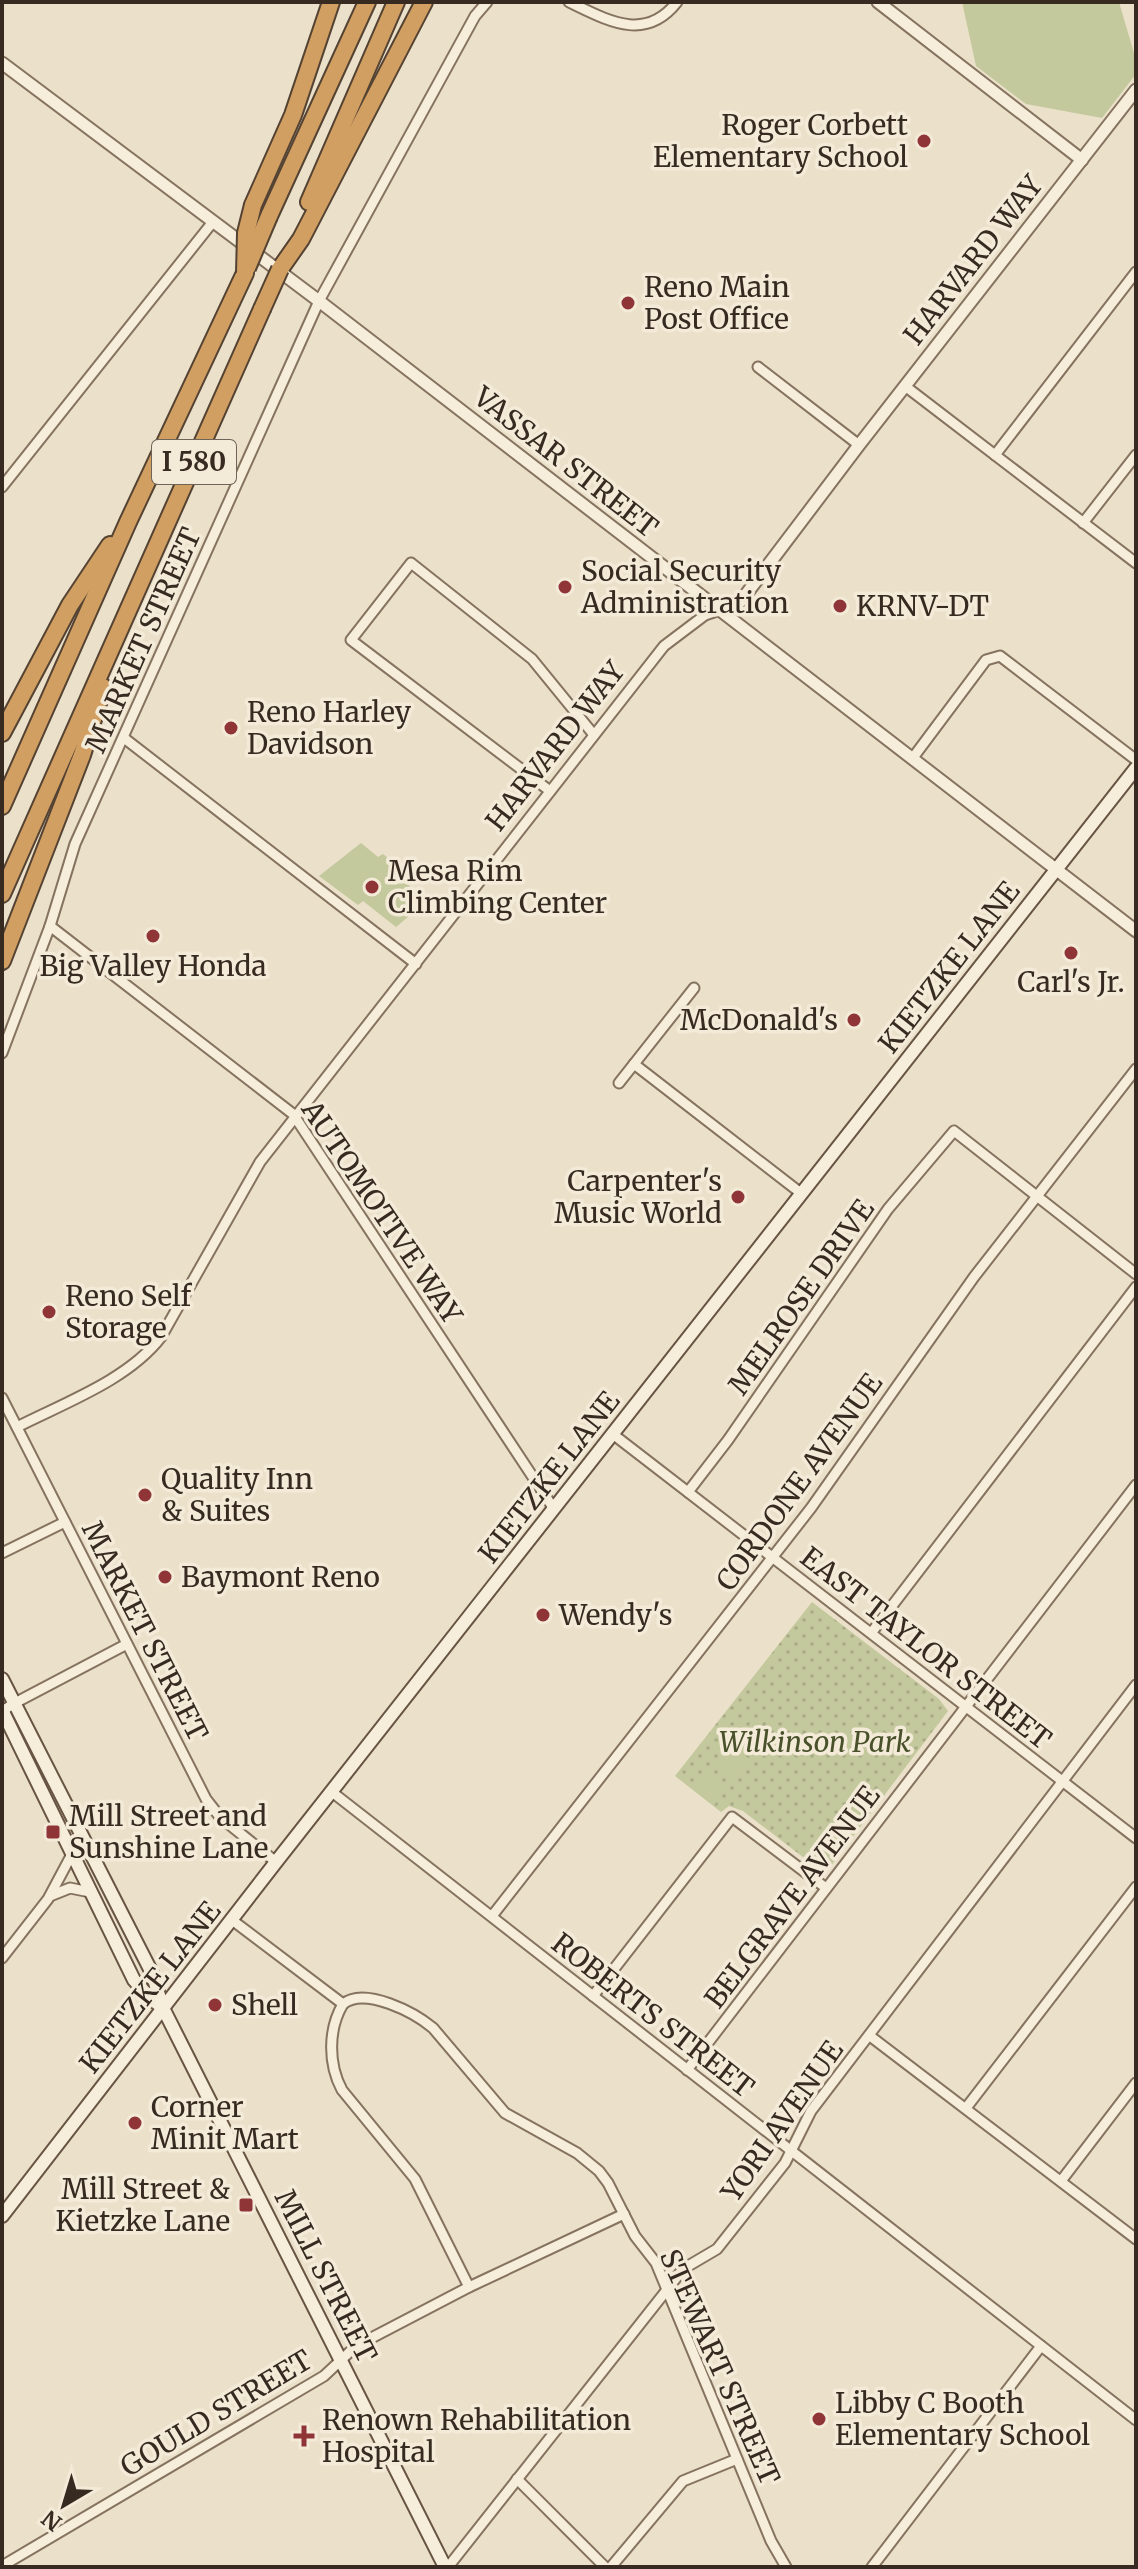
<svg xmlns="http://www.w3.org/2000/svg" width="1138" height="2569" viewBox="0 0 1138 2569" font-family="Merriweather,serif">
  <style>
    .park { fill: url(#park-dots) }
    .garden { fill: #c4c89d }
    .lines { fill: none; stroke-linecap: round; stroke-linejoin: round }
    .minor-casing { stroke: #85735f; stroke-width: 13 }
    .tertiary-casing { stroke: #85735f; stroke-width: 15 }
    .secondary-casing { stroke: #675442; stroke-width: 16 }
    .motorway-casing { stroke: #544233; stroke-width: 20 }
    .minor { stroke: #f6eedb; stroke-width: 9 }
    .tertiary { stroke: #f6eedb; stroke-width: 11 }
    .secondary { stroke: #f6eedb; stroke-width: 12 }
    .motorway { stroke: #d19f62; stroke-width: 16 }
    .motorway-bridge-casing { stroke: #544233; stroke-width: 20; stroke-linecap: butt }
    .motorway-bridge { stroke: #d19f62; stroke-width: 16 }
    .poi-dot { fill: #8f3537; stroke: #f3ead8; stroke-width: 3 }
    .labels { text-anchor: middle; stroke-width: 7; stroke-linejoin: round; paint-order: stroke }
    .shield { fill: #f3ead8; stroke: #6f6458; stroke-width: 2 }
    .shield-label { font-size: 26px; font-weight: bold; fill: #372b21 }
    .poi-label { font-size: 28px; fill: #372b21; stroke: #f3ead8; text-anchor: start }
    .street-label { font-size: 28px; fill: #372b21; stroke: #f3ead8 }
    .park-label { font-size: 28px; font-style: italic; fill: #48512a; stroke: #f3ead8 }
  </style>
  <defs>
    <pattern id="park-dots" width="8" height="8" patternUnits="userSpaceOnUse" patternTransform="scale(2)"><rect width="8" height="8" fill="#c4c89d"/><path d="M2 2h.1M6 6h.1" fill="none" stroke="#a9ac87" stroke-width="1.8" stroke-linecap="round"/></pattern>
  </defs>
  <rect width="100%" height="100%" fill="#ebe0c9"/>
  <path class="park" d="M812 1602 939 1699 948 1711 830 1867 821 1871 743 1811 729 1806 721 1812 675 1776Z"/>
  <g class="garden">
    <path d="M962 2H1119L1136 60V74L1102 118 1026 104 976 66Z"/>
    <path d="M361 843 378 857 383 854 403 870 396 876 435 904 415 911 396 927 363 901 358 905 319 876Z"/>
    <path d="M729 1752 746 1766 733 1783 716 1769Z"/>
    <path d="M706 1773 727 1789 714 1805 693 1788Z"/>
  </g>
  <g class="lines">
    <defs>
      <g id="minor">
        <path d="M569 2C607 20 645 43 677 2"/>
        <path d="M758 367 859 445"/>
        <path d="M905 386 1136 563"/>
        <path d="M995 455 1136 272"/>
        <path d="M2 487 212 223"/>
        <path d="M1083 523 1136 455"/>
        <path d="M124 738 416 964"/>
        <path d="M912 759 986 660 1000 656 1136 760"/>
        <path d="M550 791 351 640 411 563 532 659 594 735"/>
        <path d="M50 926 293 1114 554 1509"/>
        <path d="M2 1053 50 926 75 844 319 301 475 16 487 2"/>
        <path d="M634 1064 802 1194"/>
        <path d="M619 1083 694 988"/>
        <path d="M2 1398 206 1799 220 1817 276 1862"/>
        <path d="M17 1427C64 1403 128 1380 161 1337L260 1162 664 646 705 615 720 610"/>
        <path d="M614 1435 1136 1838"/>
        <path d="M688 1492 728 1440 888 1209 954 1131 1136 1274"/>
        <path d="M2 1553 65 1522"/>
        <path d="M872 1632 1136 1287"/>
        <path d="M2 1712 11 1705 127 1644"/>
        <path d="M332 1792 1136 2420"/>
        <path d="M50 1896 70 1888 90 1892"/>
        <path d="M492 1916 811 1508 974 1277 1136 1069"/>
        <path d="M232 1920 343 2004"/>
        <path d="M2 1958 48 1899 72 1854"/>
        <path d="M593 1996 732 1817 826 1888"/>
        <path d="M343 2004C365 1986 415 2013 433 2028L505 2113 577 2153 599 2171 608 2183 635 2236 656 2263 771 2541 786 2567"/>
        <path d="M343 2004C328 2029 328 2064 342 2090L415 2179 469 2287"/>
        <path d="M870 2036 1136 2239"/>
        <path d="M687 2070 1136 1485"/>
        <path d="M966 2108 1136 1887"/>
        <path d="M1061 2181 1136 2083"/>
        <path d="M517 2479 605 2567"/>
        <path d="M2 2566 324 2376 356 2346 469 2287 624 2214"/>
        <path d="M448 2567 666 2291 683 2269 717 2249 785 2163 811 2111 1136 1685"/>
        <path d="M611 2567 683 2481 737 2459"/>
        <path d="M872 2567 1041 2346"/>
      </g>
      <g id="tertiary">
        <path d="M878 2 1082 160"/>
        <path d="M2 63 319 301 1136 931"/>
        <path d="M720 610 739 603 744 597 859 445 1136 90"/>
      </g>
      <g id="secondary">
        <path d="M2 1679 152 1973 163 2008 445 2567"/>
        <path d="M2 1710 134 1980 150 1998 163 2008"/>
        <path d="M2 2216 276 1862 1136 768"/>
      </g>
      <g id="motorway">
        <path d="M309 202 396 2"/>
        <path d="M253 205 293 115 331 2"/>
        <path d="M269 216 367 2"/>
        <path d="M280 269 301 239 424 2"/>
        <path d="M2 733 70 605 110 545"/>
        <path d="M2 806 128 522 245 273"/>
        <path d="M2 894 262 309"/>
        <path d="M2 961 82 755 103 687"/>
      </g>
    </defs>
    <use href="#minor" class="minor-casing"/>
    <use href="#tertiary" class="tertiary-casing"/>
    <use href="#secondary" class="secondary-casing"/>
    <use href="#motorway" class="motorway-casing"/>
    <use href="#minor" class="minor"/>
    <use href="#tertiary" class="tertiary"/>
    <use href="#secondary" class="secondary"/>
    <use href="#motorway" class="motorway"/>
    <defs>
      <g id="motorway-bridge">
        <path d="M247 268 269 216"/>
        <path d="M245 273 246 233 253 205"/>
        <path d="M262 309 280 269"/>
      </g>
    </defs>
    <use href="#motorway-bridge" class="motorway-bridge-casing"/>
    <use href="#motorway-bridge" class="motorway-bridge"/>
  </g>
  <g class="poi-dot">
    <circle cx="924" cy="141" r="8"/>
    <circle cx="628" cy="303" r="8"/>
    <circle cx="565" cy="587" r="8"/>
    <circle cx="840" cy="606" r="8"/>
    <circle cx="231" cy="728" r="8"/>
    <circle cx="372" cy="887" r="8"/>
    <circle cx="153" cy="936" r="8"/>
    <circle cx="1071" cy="953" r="8"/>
    <circle cx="854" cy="1020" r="8"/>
    <circle cx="738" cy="1197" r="8"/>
    <circle cx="49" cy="1312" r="8"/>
    <circle cx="145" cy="1495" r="8"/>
    <circle cx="165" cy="1577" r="8"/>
    <circle cx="543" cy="1615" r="8"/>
    <rect x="45" y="1824" width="16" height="16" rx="4"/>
    <circle cx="215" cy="2005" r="8"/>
    <circle cx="135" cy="2123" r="8"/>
    <rect x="238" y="2197" width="16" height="16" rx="4"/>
    <circle cx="819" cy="2419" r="8"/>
    <path d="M300 2424h8v8h8v8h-8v8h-8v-8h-8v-8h8z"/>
  </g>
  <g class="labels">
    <rect class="shield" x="152" y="440" width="84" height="44" rx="6"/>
    <g class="shield-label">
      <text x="194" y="471">I 580</text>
    </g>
    <g class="poi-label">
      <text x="908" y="135" text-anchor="end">Roger Corbett<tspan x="908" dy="32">Elementary School</tspan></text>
      <text x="644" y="297">Reno Main<tspan x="644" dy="32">Post Office</tspan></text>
      <text x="581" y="581">Social Security<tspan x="581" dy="32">Administration</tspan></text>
      <text x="856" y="616">KRNV-DT</text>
      <text x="247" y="722">Reno Harley<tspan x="247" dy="32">Davidson</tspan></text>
      <text x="388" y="881">Mesa Rim<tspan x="388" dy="32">Climbing Center</tspan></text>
      <text x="153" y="976" text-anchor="middle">Big Valley Honda</text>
      <text x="1071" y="992" text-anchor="middle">Carl's Jr.</text>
      <text x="838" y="1030" text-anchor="end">McDonald's</text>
      <text x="722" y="1191" text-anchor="end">Carpenter's<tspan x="722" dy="32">Music World</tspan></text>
      <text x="65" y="1306">Reno Self<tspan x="65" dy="32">Storage</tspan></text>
      <text x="161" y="1489">Quality Inn<tspan x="161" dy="32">&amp; Suites</tspan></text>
      <text x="181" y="1587">Baymont Reno</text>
      <text x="559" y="1625">Wendy's</text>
      <text x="69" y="1826">Mill Street and<tspan x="69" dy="32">Sunshine Lane</tspan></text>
      <text x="231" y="2015">Shell</text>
      <text x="151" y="2117">Corner<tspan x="151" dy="32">Minit Mart</tspan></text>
      <text x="230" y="2199" text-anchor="end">Mill Street &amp;<tspan x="230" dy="32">Kietzke Lane</tspan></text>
      <text x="835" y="2413">Libby C Booth<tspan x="835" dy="32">Elementary School</tspan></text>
      <text x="322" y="2430">Renown Rehabilitation<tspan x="322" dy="32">Hospital</tspan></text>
    </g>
    <g class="street-label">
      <text transform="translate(973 260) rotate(-52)" y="10">HARVARD WAY</text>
      <text transform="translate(566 462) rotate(38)" y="10">VASSAR STREET</text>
      <text transform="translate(143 640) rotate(-66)" y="10">MARKET STREET</text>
      <text transform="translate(555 746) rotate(-52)" y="10">HARVARD WAY</text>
      <text transform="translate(949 967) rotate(-52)" y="10">KIETZKE LANE</text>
      <text transform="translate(382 1212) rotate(56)" y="10">AUTOMOTIVE WAY</text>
      <text transform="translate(801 1297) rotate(-55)" y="10">MELROSE DRIVE</text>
      <text transform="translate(549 1477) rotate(-52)" y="10">KIETZKE LANE</text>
      <text transform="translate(799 1482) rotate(-54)" y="10">CORDONE AVENUE</text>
      <text transform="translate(145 1631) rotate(63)" y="10">MARKET STREET</text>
      <text transform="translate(926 1648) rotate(38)" y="10">EAST TAYLOR STREET</text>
      <text transform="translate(792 1897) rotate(-53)" y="10">BELGRAVE AVENUE</text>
      <text transform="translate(150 1987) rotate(-52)" y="10">KIETZKE LANE</text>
      <text transform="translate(653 2015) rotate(38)" y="10">ROBERTS STREET</text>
      <text transform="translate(782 2121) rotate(-55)" y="10">YORI AVENUE</text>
      <text transform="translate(326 2276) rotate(63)" y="10">MILL STREET</text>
      <text transform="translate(720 2367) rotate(66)" y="10">STEWART STREET</text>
      <text transform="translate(216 2413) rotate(-31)" y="10">GOULD STREET</text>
    </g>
    <g class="park-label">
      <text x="815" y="1752">Wilkinson Park</text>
    </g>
  </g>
  <rect width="1138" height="2569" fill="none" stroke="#372b21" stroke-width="8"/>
  <g transform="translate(64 2505) rotate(218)" stroke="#f3ead8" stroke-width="6" paint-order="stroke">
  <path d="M0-6L14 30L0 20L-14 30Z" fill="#372b21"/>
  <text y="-12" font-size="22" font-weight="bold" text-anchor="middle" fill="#372b21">N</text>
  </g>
</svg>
